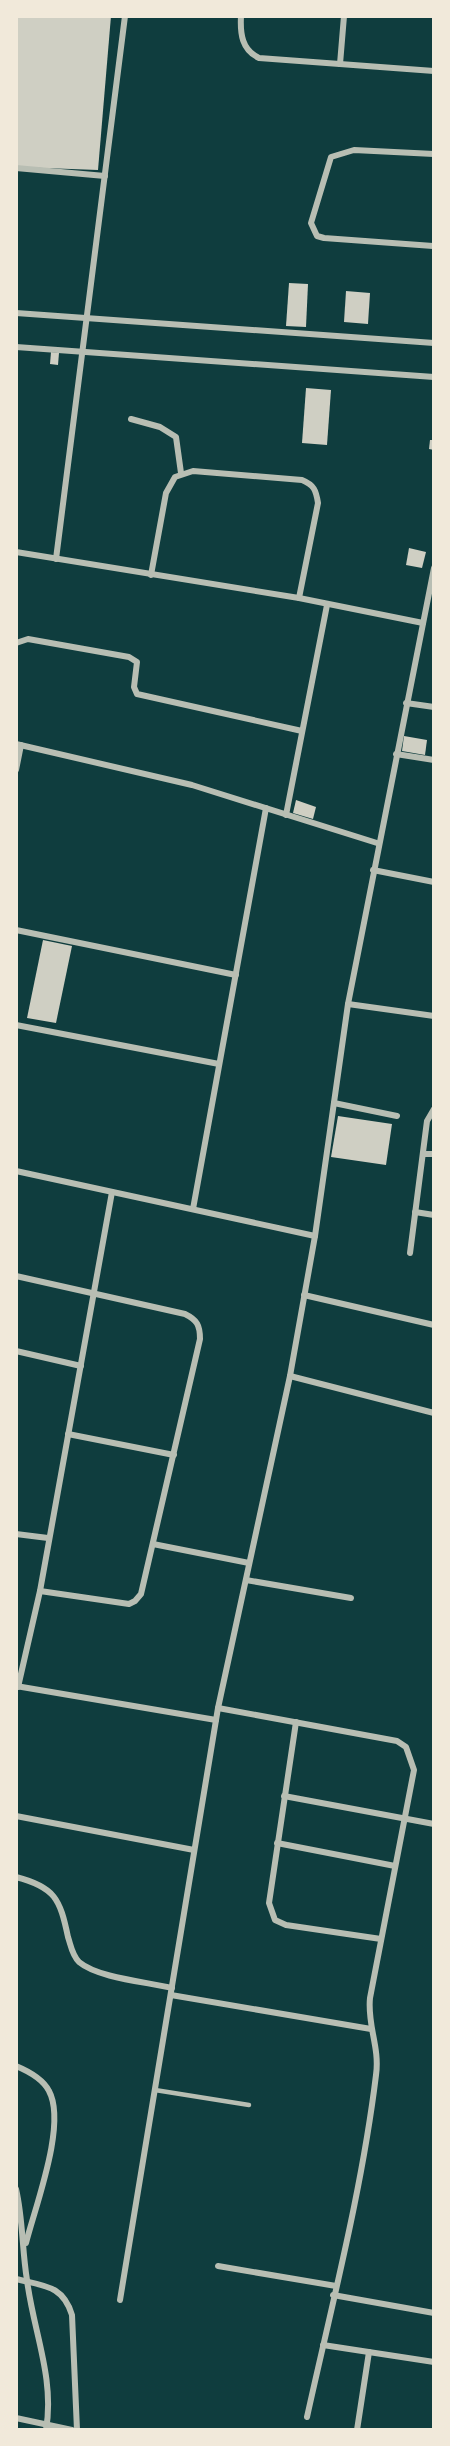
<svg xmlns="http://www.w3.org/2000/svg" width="450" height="2446" viewBox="0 0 450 2446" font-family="'Asap Condensed',sans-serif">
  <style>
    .building { fill: #cfcfc3 }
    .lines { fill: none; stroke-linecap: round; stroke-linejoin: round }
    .service { stroke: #b8beb3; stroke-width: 4.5 }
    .minor { stroke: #b8beb3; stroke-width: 6 }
  </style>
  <rect width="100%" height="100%" fill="#0f3d3e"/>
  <g class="building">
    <path d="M16 16H111L98 170 16 167Z"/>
    <path d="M289 283 308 284 306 327 286 326Z"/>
    <path d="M346 291 370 293 368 324 344 322Z"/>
    <path d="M51 352 59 353 58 365 50 364Z"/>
    <path d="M306 388 331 390 327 445 302 443Z"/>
    <path d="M430 440H434V450L429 449Z"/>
    <path d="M409 548 426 552 422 568 406 565Z"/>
    <path d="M404 736 427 740 425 755 402 751Z"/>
    <path d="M296 800 316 807 313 819 293 813Z"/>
    <path d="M43 940 72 946 56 1023 27 1018Z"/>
    <path d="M338 1116 392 1124 386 1165 331 1157Z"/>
  </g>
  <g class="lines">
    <path class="service" d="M155 2090 249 2105"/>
    <g class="minor">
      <path d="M241 16C240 34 242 50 259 58L434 71"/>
      <path d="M340 64 344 16"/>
      <path d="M16 168 105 176"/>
      <path d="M433 246 324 238 317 236 311 223 331 157 354 150 434 154"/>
      <path d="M16 313 434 343"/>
      <path d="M16 347 434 377"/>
      <path d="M131 419 160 427 176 437 181 473"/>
      <path d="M16 552 299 598 423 623"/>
      <path d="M56 559 125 16"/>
      <path d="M151 575 166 493 175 477 193 471 302 480C314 485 316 490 318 503L299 598"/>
      <path d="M16 643 28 639 129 657 137 662 134 687 137 694 302 731"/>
      <path d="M406 703 434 707"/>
      <path d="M16 744 192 785 377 843"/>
      <path d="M396 754 434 760"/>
      <path d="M16 770 21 745"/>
      <path d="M286 815 327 605"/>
      <path d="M373 870 434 882"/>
      <path d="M16 930 236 975"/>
      <path d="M348 1004 434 1016"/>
      <path d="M16 1025 219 1064"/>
      <path d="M334 1103 397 1116"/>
      <path d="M423 1154H434"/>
      <path d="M16 1171 315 1236"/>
      <path d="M193 1209 266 808"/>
      <path d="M415 1212 434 1215"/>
      <path d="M410 1253 427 1121 434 1109"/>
      <path d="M16 1276 185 1314C197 1320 200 1325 200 1339L141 1594 135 1601 129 1604 40 1591"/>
      <path d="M304 1295 434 1325"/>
      <path d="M16 1351 81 1366"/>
      <path d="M290 1376 434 1413"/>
      <path d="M68 1434 174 1455"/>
      <path d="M16 1534 48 1538"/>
      <path d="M153 1544 249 1563"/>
      <path d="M246 1580 351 1598"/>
      <path d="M16 1686 216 1720"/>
      <path d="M18 1687 40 1591 112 1192"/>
      <path d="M218 1708 397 1741 406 1747 414 1770 370 1998C367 2025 380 2047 376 2075 362 2190 332 2304 307 2417"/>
      <path d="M296 1722 269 1903 275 1920 286 1925 381 1939"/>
      <path d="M284 1796 434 1824"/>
      <path d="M16 1816 194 1850"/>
      <path d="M277 1843 395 1866"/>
      <path d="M16 1877C55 1887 60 1899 68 1937 71 1946 72 1955 79 1962 98 1978 147 1982 172 1988"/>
      <path d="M171 1995 371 2029"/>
      <path d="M16 2066C28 2071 43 2079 49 2091 67 2124 35 2207 26 2243"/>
      <path d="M16 2189C23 2219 22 2250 27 2280 33 2330 55 2378 46 2430"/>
      <path d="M218 2266 336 2286"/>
      <path d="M16 2279C44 2286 63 2285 72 2315L77 2430"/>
      <path d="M333 2295 434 2313"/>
      <path d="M120 2300 218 1708 290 1376 315 1236 348 1004 434 568"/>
      <path d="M323 2345 434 2362"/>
      <path d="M16 2418 72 2430"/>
      <path d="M357 2430 369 2352"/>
    </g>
  </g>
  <rect width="450" height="2446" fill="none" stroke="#f1e9da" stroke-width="36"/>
</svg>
